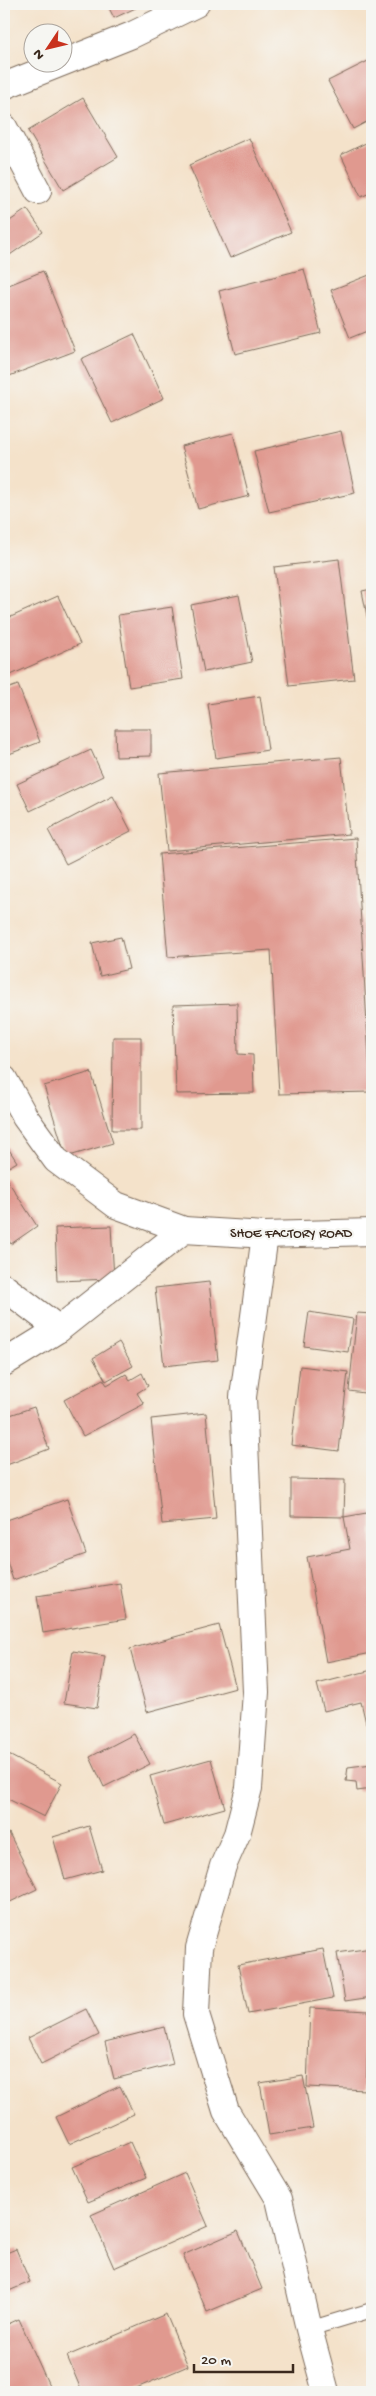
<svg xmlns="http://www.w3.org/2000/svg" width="376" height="2396" viewBox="0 0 376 2396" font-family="'Gochi Hand',sans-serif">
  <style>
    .building { fill: #e0998f }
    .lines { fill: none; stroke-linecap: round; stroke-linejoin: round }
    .service-casing { stroke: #7c6a5a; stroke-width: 16 }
    .minor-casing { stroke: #7c6a5a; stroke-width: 28 }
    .service { stroke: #fff; stroke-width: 14 }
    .minor { stroke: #fff; stroke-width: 26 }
    .labels { text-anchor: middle; stroke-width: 4.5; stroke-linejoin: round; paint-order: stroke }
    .street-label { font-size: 14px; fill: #3b2a1e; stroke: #f6f6f2 }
  </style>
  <rect width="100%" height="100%" fill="#f6f6f2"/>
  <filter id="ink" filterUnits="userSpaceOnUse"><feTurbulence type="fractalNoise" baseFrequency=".02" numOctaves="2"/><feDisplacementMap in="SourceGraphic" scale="10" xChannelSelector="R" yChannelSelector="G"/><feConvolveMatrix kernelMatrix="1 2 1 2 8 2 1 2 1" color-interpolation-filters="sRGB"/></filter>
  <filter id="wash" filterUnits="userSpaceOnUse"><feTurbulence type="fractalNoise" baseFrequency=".0096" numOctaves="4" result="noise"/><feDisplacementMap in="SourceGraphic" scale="20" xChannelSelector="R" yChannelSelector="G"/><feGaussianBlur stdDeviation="1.12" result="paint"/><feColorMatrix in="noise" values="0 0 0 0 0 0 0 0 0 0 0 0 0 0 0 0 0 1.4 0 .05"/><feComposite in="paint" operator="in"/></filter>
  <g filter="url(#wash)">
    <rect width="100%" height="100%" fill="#f4e2ca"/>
    <g id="blocks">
      <g class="building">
        <path d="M107 4H144L114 18Z"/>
        <path d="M372 59V119L353 129 328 81Z"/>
        <path d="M83 98 118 157 63 190 28 131Z"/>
        <path d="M249 138 291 232 230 258 189 165Z"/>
        <path d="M372 140V192L361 197 341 155Z"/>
        <path d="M27 209 43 232 4 259V225Z"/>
        <path d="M304 269 321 333 235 354 219 291Z"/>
        <path d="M43 271 75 351 4 378V287Z"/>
        <path d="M372 274V329L350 338 331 290Z"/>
        <path d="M134 334 164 398 112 423 81 359Z"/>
        <path d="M341 431 355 493 269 512 254 451Z"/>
        <path d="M233 433 249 496 198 509 181 446Z"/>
        <path d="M339 559 354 679 289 686 274 567Z"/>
        <path d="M372 589V636H371L362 591Z"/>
        <path d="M239 595 252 662 204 672 191 605Z"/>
        <path d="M58 596 80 644 4 678V620Z"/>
        <path d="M172 607 183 679 129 687 118 615Z"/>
        <path d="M18 685 40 742 4 756V690Z"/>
        <path d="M260 696 268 750 216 758 208 704Z"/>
        <path d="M115 729H151V756L116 757Z"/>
        <path d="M91 750 103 776 30 811 17 784Z"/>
        <path d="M341 757 349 834 167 851 159 773Z"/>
        <path d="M113 796 131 831 66 864 48 830Z"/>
        <path d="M356 838 371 1092 279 1094 271 950 168 957 159 854Z"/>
        <path d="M121 937 129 969 100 976 92 943Z"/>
        <path d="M237 1003 238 1054 253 1055 254 1093 176 1094 173 1005Z"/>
        <path d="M113 1037H141V1130H112Z"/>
        <path d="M91 1072 113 1143 66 1157 44 1086Z"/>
        <path d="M6 1145 17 1162 4 1170V1146Z"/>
        <path d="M6 1178 37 1226 11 1244 4 1233V1180Z"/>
        <path d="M111 1226 114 1279 57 1281 55 1228Z"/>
        <path d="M209 1282 218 1360 164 1366 155 1288Z"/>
        <path d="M309 1312 353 1319 348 1352 304 1346Z"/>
        <path d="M357 1313 372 1314V1394L349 1391Z"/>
        <path d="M119 1342 133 1366 106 1381 93 1358Z"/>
        <path d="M300 1366 348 1372 339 1451 291 1445Z"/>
        <path d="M142 1373 148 1386 137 1393 144 1404 83 1436 64 1400 103 1379 107 1385 126 1374 130 1380Z"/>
        <path d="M34 1407 49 1449 4 1466V1417Z"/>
        <path d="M206 1413 216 1519 162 1524 151 1419Z"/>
        <path d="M291 1479 345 1480 344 1517 372 1512V1653L326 1662 307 1557 350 1549 344 1517 291 1516Z"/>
        <path d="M67 1499 86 1554 13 1580 4 1553V1521Z"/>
        <path d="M120 1583 126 1619 43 1633 37 1596Z"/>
        <path d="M219 1625 236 1688 147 1712 130 1649Z"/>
        <path d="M73 1651 105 1656 97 1708 64 1703Z"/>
        <path d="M372 1670V1739L370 1740 361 1702 324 1711 317 1684Z"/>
        <path d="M134 1734 150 1764 104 1787 90 1757Z"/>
        <path d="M5 1753 62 1783 44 1817 4 1797Z"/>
        <path d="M211 1759 225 1808 164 1825 150 1776Z"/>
        <path d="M372 1764V1789L357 1791 356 1782 346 1781 348 1767Z"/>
        <path d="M372 1799V1812H371L369 1800Z"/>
        <path d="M89 1826 102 1870 65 1880 53 1837Z"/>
        <path d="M9 1833 37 1889 4 1905V1836Z"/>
        <path d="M372 1948V1997L345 2001 337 1953Z"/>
        <path d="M323 1949 333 1998 248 2014 238 1965Z"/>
        <path d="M310 2008 369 2011 366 2090 307 2087Z"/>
        <path d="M86 2009 99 2035 41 2064 28 2038Z"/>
        <path d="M164 2027 173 2064 114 2079 105 2042Z"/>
        <path d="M303 2076 313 2128 269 2135 260 2083Z"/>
        <path d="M120 2086 134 2114 69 2144 56 2117Z"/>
        <path d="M130 2142 146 2178 88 2202 72 2167Z"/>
        <path d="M185 2173 208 2226 114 2268 91 2215Z"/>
        <path d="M238 2231 262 2289 207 2312 183 2255Z"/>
        <path d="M16 2249 30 2282 4 2293V2254Z"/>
        <path d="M166 2314 188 2366 127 2392H82L67 2356Z"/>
        <path d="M19 2319 52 2392H4V2326Z"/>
      </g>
    </g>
  </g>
  <g filter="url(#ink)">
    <use href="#blocks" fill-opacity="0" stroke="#7c6a5a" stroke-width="1"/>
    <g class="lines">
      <defs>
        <path id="service" d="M309 2329 372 2310"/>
        <g id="minor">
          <path d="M4 86 132 35 196 4"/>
          <path d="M4 127 38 191"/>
          <path d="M4 1079 25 1117 56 1160 116 1205 184 1230 265 1235 372 1232"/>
          <path d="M265 1235 243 1397 256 1692 249 1788 237 1834 223 1866 199 1948 196 2014 226 2111 279 2199 309 2329 326 2392"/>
          <path d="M4 1287 59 1329"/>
          <path d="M4 1363 59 1329 184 1230"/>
        </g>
      </defs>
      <use href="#service" class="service-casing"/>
      <use href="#minor" class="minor-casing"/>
      <use href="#service" class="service"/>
      <use href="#minor" class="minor"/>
    </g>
  </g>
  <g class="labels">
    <g class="street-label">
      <text x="291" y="1237">SHOE FACTORY ROAD</text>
    </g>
  </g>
  <rect width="376" height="2396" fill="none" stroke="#f6f6f2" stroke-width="20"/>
  <g transform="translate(48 48) rotate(235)"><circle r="24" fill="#f6f6f2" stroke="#aba49d"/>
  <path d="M0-4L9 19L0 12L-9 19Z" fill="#c8321e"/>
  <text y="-8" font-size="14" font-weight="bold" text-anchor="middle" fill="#3b2a1e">N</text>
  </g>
  <path d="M194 2364v8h99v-8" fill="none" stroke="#3b2a1e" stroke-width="2.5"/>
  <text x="201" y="2364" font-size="15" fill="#3b2a1e" stroke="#f6f6f2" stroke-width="4" paint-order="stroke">20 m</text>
</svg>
